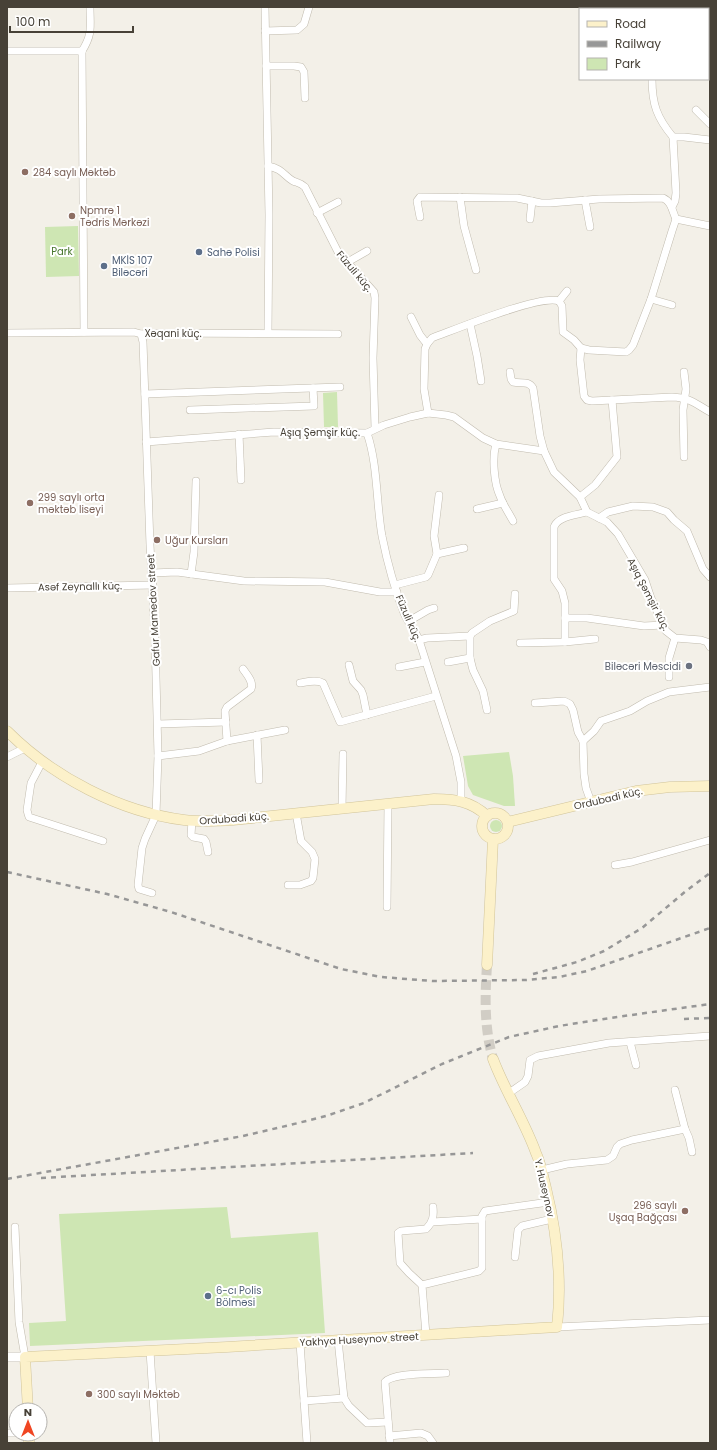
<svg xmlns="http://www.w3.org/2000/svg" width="717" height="1450" viewBox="0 0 717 1450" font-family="Poppins,sans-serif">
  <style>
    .green { fill: #cee6b3 }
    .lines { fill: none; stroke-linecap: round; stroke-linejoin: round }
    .secondary-tunnel { stroke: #d1cdc5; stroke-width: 10; stroke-dasharray: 10 5; stroke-linecap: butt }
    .minor-casing { stroke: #c1bbae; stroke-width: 8 }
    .tertiary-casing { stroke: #c1bbae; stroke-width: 10 }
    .secondary-casing { stroke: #d1c49a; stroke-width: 11 }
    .minor { stroke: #fff; stroke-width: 7 }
    .tertiary { stroke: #fff; stroke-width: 9 }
    .secondary { stroke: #fcf1ca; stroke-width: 10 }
    .rail { stroke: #979797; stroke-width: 2.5; stroke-dasharray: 5 5; stroke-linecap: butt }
    .education-dot { fill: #8d6e63; stroke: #fff; stroke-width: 1.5 }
    .service-dot { fill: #5c6f8a; stroke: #fff; stroke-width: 1.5 }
    .worship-dot { fill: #6b7280; stroke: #fff; stroke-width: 1.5 }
    .labels { text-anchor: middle; stroke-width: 4; stroke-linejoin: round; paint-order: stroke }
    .education-label { font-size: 10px; fill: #785e54; stroke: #fff; text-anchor: start }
    .park-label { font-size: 10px; fill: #47762d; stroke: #fff }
    .service-label { font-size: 10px; fill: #4e5e75; stroke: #fff; text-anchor: start }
    .street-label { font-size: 10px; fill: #474137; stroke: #fff }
    .worship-label { font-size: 10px; fill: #5b616d; stroke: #fff; text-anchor: end }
  </style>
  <rect width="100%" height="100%" fill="#f3f0e8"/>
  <g class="green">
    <path d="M78 226 79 276 46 277 45 227Z"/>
    <path d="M337 392 338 427H324L323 393Z"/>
    <path d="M509 752 513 776 515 806H504L473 795 468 786 463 756Z"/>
    <circle cx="496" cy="826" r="6"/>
    <path d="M227 1207 231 1238 318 1232 325 1333 30 1346 29 1323 66 1321 59 1214Z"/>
  </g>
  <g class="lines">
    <path class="secondary-tunnel" d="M487 965C485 998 484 1027 493 1059"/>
    <defs>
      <g id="minor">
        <path d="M265 7 269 215 268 333"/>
        <path d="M651 9V7"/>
        <path d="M265 31 297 30 304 24 309 7"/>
        <path d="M7 51H82"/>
        <path d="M82 51 84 332"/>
        <path d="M82 51C93 34 90 26 90 7"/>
        <path d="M266 66H294L301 67 304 72 305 98"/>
        <path d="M652 79C652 104 657 118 673 137H684L710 140"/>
        <path d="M696 110 710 124"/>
        <path d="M268 166C283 169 283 175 293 181 298 183 301 183 305 187L338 252 374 292 375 298 373 358 375 428"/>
        <path d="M460 197 464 226 476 270"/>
        <path d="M585 200 590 227"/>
        <path d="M672 207 675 201 676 193 673 137"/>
        <path d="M317 213 338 202"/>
        <path d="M420 217 417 201 420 197 517 198 541 203H550L599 199 663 198C672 202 672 211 676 219"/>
        <path d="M530 219 532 201"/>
        <path d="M676 219 710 226"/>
        <path d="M346 263 367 251"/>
        <path d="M651 299 672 305"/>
        <path d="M559 301 567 291"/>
        <path d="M411 317 420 335 427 344"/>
        <path d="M470 324 477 356 481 381"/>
        <path d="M7 333 134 332 141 334 153 333 338 334"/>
        <path d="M141 334 143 342 150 545 155 637 158 756 156 815 145 839 142 848 138 885 139 889 152 893"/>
        <path d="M581 348 580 360 584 396 587 400 592 401 672 397C691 398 694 403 710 412"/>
        <path d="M510 372 511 379 513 382C521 384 528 380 533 388L540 436 544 451"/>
        <path d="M145 394 340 387"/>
        <path d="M190 410 314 406 313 388"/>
        <path d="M428 413 424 389 425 349 427 344 432 338C454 330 540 294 559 301L562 306 563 332 574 340 581 348 589 350 626 352 629 350 633 345 651 299 672 231 676 219"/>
        <path d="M367 433C378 465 376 502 382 536 387 561 395 590 404 613 408 623 415 630 419 640L456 756 461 782V801"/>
        <path d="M239 434 241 480"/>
        <path d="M146 442 274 432 367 433 384 425 410 417 428 413 446 415 454 417 483 438 496 444 544 451 554 472 580 497 587 512 607 522 618 534 645 580 651 598 666 631 675 638 701 640 707 642 710 647"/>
        <path d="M496 444C492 458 494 483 500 496 503 505 509 513 513 521"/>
        <path d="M684 457 683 410 686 389 684 372"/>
        <path d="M580 497 595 485 617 457 612 400"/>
        <path d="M477 509 503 503"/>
        <path d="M599 518 608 512 633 506 653 507 667 512 674 520 687 531 703 569 710 577"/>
        <path d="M437 554 464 548"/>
        <path d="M152 573 177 572 244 581 325 582 380 592H397"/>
        <path d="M191 574 194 552 196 481"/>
        <path d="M395 585 426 577 428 575 437 554 434 536 439 495"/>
        <path d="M7 588 153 585"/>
        <path d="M565 618H587L644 626 663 625"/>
        <path d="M409 621 428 610 434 608"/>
        <path d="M419 640 427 638 470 636"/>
        <path d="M565 642V603L562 591 554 579V527C558 516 577 515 587 512"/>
        <path d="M520 643 565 642 595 639"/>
        <path d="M448 662 470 658"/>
        <path d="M349 665 353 681 361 690 363 695 367 715"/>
        <path d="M399 667 425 662"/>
        <path d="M669 677V658L675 638"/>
        <path d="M300 683C307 682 316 679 323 683L340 722 436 696"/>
        <path d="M535 703 564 701 570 704 573 710 578 732 583 741 584 774 586 788 591 802"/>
        <path d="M487 710 483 691 473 670 470 658V636L472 633 490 621 514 611 515 594"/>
        <path d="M158 724 226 722"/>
        <path d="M257 735 259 780"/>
        <path d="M227 741 225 711 227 707 251 689C254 682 247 675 243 669"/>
        <path d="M583 741 594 731 601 721 630 711 647 701 669 692 710 687"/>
        <path d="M158 756 199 751 227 741 285 730"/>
        <path d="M7 757 25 748"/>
        <path d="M42 762 31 783 27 810 28 814 29 817 103 841"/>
        <path d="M342 809 343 754"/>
        <path d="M192 821 191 835 193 837 204 839 206 842 208 852"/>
        <path d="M615 865 632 862 710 840"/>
        <path d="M288 885H300L311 881 313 878 315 859 312 852 301 841 296 813"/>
        <path d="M387 907 388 804"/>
        <path d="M630 1042 636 1065"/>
        <path d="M675 1090 685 1129 689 1138 692 1152"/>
        <path d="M509 1093 525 1082 528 1076 530 1060 538 1056 609 1043 710 1036"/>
        <path d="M542 1170 567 1164 607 1160 613 1156 617 1147 620 1144 632 1140 685 1129"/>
        <path d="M432 1222 482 1219"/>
        <path d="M15 1227 19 1322 25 1357"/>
        <path d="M515 1257 518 1230 522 1226 552 1219"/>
        <path d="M422 1285 409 1273 400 1263 398 1233 401 1231 426 1229C433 1222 434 1216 433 1207"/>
        <path d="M557 1327 710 1320"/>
        <path d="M426 1335 422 1285 479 1271 482 1268V1216L485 1211 549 1202"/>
        <path d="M338 1340 344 1398 349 1406 367 1423 388 1422"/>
        <path d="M300 1343 307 1443"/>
        <path d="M150 1351 156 1443"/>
        <path d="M304 1401 344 1398"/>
        <path d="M7 1433H16"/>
        <path d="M389 1436 421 1433 428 1436 433 1443"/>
        <path d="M390 1443 385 1382C393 1372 433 1374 446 1373"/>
      </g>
      <path id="tertiary" d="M7 1357H25"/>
      <g id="secondary">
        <path d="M7 731C53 777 120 812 184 820 201 822 217 821 233 820L434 799C455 799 471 801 487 816"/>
        <circle cx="495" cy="826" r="13"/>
        <path d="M508 822 636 791 670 787 710 786"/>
        <path d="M487 965 493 839"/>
        <path d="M28 1410 25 1357 227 1347 557 1327C562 1281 557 1233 546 1188 543 1176 541 1164 536 1153 524 1120 505 1091 493 1059"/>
        <path d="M29 1434V1443"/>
      </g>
    </defs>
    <use href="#minor" class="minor-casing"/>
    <use href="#tertiary" class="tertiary-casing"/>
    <use href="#secondary" class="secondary-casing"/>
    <use href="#minor" class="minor"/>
    <use href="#tertiary" class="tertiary"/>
    <use href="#secondary" class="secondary"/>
    <g class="rail">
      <path d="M7 872 107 894 171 912 341 969 381 977 432 981 526 980 559 977 587 971 710 928"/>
      <path d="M533 974 577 962 604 951 642 928 686 891 710 873"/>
      <path d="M684 1019 710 1018"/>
      <path d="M41 1178 473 1153"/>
      <path d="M7 1179 243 1136 290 1125 326 1116 364 1103 442 1064 509 1037 559 1026 610 1018 710 1004"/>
    </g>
  </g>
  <g class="education-dot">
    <circle cx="25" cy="172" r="4"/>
    <circle cx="72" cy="216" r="4"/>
    <circle cx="30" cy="503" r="4"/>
    <circle cx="157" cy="540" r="4"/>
    <circle cx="685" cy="1211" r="4"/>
    <circle cx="89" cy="1394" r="4"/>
  </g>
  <g class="service-dot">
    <circle cx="199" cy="252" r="4"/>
    <circle cx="104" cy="266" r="4"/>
    <circle cx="208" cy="1296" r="4"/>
  </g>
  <circle class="worship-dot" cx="689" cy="666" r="4"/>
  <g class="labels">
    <g class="education-label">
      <text x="33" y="176">284 saylı Məktəb</text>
      <text x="80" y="214">Npmrə 1<tspan x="80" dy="12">Tədris Mərkəzi</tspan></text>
      <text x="38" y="501">299 saylı orta<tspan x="38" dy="12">məktəb liseyi</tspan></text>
      <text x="165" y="544">Uğur Kursları</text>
      <text x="677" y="1209" text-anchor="end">296 saylı<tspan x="677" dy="12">Uşaq Bağçası</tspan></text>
      <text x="97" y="1398">300 saylı Məktəb</text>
    </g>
    <g class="park-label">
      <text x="62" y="255">Park</text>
    </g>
    <g class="service-label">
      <text x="207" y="256">Sahə Polisi</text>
      <text x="112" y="264">MKİS 107<tspan x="112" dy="12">Biləcəri</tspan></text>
      <text x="216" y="1294">6-cı Polis<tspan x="216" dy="12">Bölməsi</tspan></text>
    </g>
    <g class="street-label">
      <text transform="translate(355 271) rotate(50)" y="4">Füzuli küç.</text>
      <text x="173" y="337">Xəqani küç.</text>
      <text x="320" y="436">Aşıq Şəmşir küç.</text>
      <text transform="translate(80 586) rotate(-1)" y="4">Asəf Zeynallı küç.</text>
      <text transform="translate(649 594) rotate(63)" y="4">Aşıq Şəmşir küç.</text>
      <text transform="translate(153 610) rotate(-93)" y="4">Gafur Mamedov street</text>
      <text transform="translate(409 618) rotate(67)" y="4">Füzuli küç.</text>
      <text transform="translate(608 798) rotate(-13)" y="4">Ordubadi küç.</text>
      <text transform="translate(234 818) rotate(-4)" y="4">Ordubadi küç.</text>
      <text transform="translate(545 1188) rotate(77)" y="4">Y. Huseynov</text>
      <text transform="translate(359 1339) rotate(-3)" y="4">Yakhya Huseynov street</text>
    </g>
    <g class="worship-label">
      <text x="681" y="670">Biləcəri Məscidi</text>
    </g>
  </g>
  <rect width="717" height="1450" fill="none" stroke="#474137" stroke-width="16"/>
  <rect x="579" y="8" width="130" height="72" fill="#ffffff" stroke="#b5b3af"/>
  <rect x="587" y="21" width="20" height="6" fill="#fcf1ca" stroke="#b5b3af"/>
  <text x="615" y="28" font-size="12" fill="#474137">Road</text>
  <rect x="587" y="41" width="20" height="6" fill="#979797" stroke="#b5b3af"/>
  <text x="615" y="48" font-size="12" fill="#474137">Railway</text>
  <rect x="587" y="58" width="20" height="12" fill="#cee6b3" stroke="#b5b3af"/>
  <text x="615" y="68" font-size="12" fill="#474137">Park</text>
  <g transform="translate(28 1422)"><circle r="19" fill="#ffffff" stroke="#b5b3af"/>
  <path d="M0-3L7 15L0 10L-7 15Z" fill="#f04623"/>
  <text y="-6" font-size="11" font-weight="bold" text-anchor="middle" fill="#474137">N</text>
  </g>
  <path d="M10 26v6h123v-6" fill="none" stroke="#474137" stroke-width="2"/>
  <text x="16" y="26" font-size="12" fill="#474137" stroke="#ffffff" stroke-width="3" paint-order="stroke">100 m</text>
</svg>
